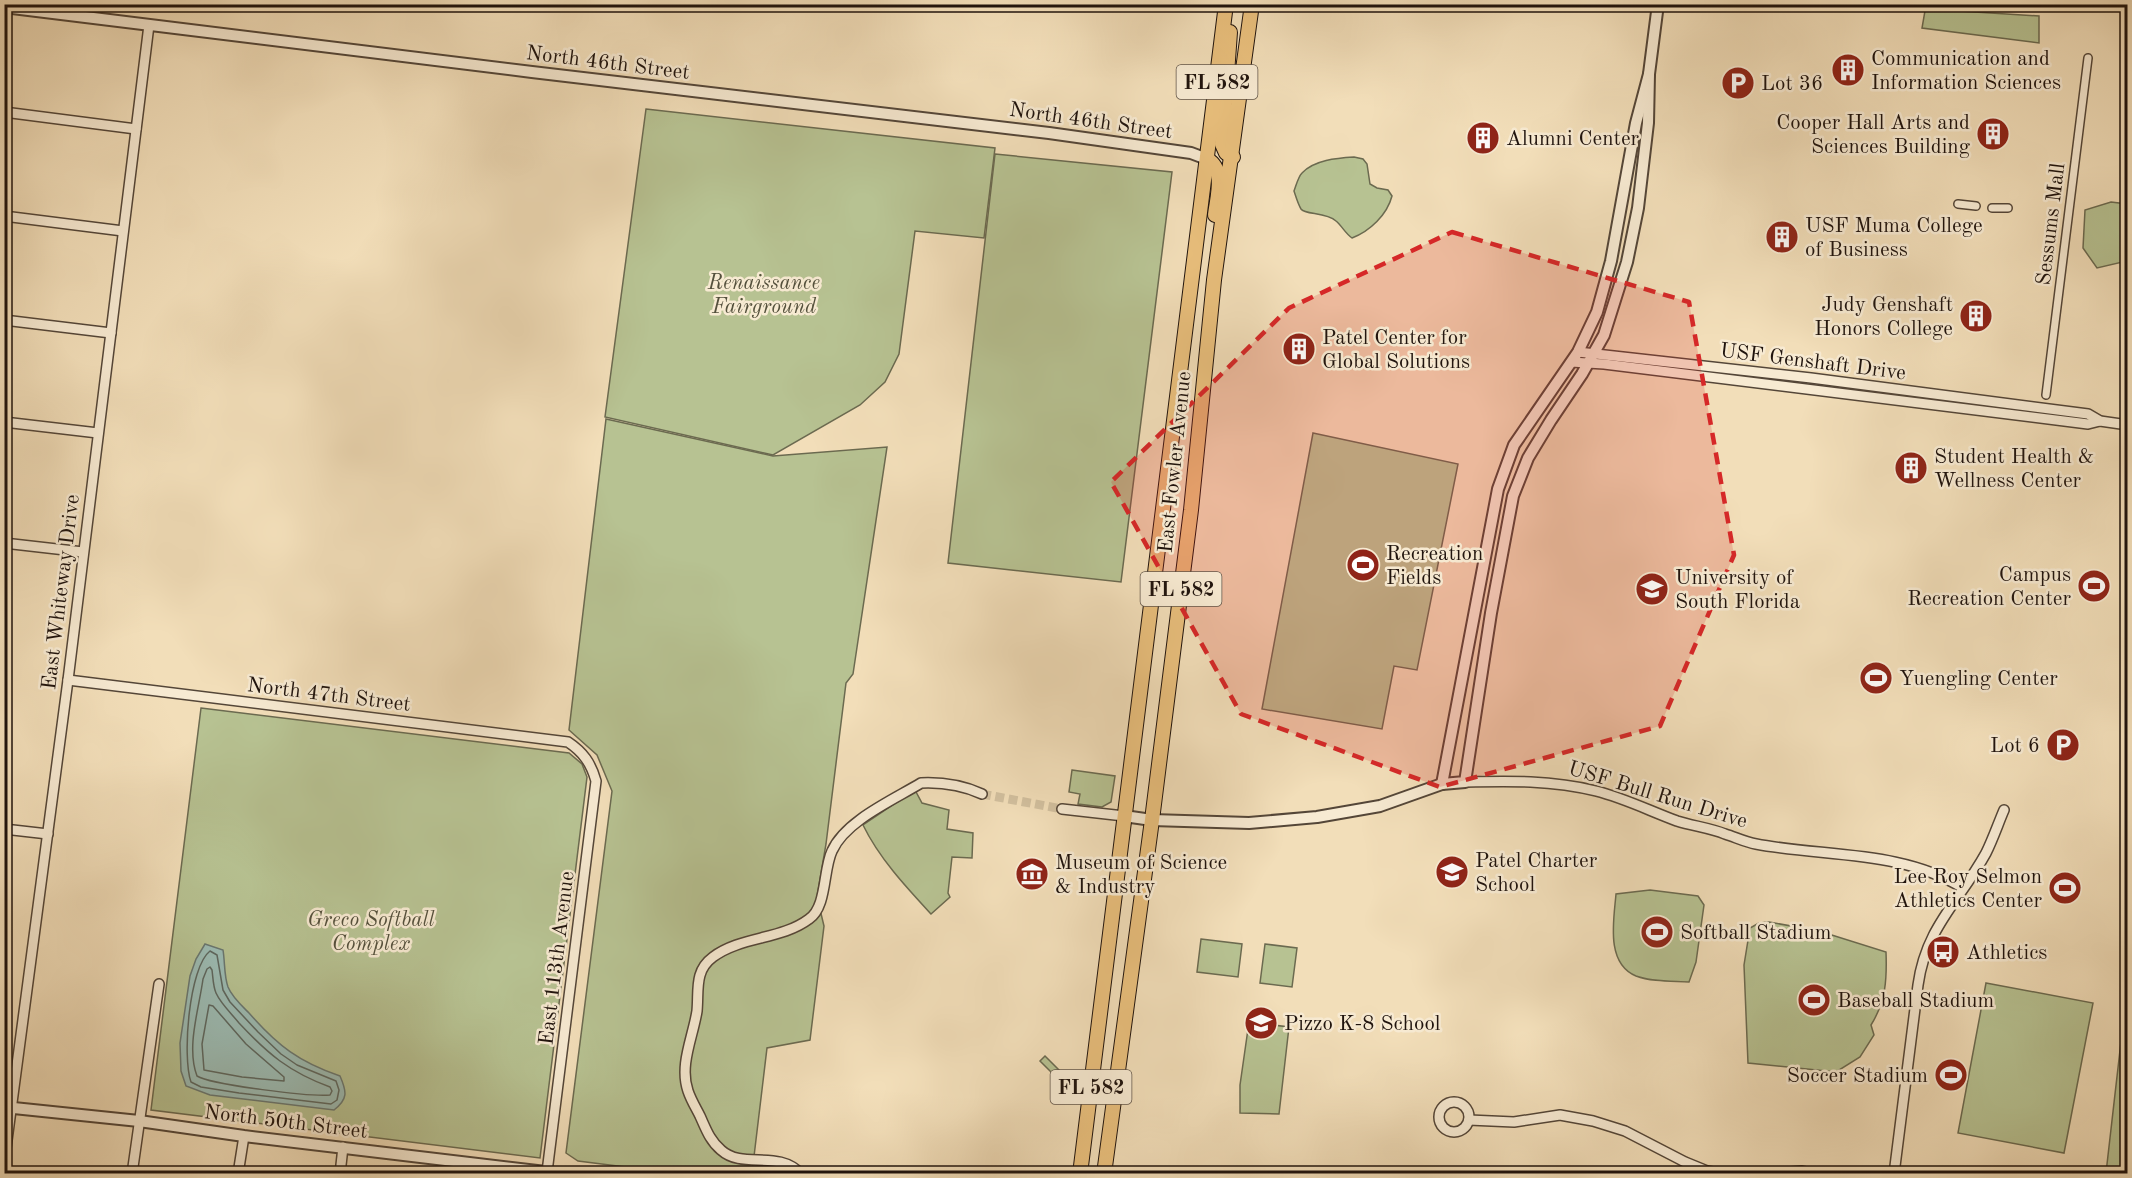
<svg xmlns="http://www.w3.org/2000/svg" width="2132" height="1178" viewBox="0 0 2132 1178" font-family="'Old Standard TT',serif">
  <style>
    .green { fill: #b7c292; stroke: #6b6a50; stroke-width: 1.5 }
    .water { fill: #9cbcb4; stroke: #6a7871; stroke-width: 1.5 }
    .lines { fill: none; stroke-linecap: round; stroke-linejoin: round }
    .shore { stroke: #5e6860; stroke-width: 1.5 }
    .minor-tunnel { stroke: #d2c09f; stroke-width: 9; stroke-dasharray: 9 4.5; stroke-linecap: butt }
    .pedestrian-casing { stroke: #544638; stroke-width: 10 }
    .minor-casing { stroke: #544638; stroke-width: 12 }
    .tertiary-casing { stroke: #544638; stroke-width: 14 }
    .primary-casing { stroke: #1f130d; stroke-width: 16 }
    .pedestrian { stroke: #f7ead2; stroke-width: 7 }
    .minor { stroke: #f7ead2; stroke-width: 9 }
    .tertiary { stroke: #f7ead2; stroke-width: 10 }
    .primary { stroke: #e9bf7c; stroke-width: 14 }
    .marked { fill: #d62828; fill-opacity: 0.2; stroke: #d62828; stroke-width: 4.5; stroke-dasharray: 12 8; stroke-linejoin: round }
    .labels { text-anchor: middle; stroke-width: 5; stroke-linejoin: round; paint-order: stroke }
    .shield { fill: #f7ead2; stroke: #605448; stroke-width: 1.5 }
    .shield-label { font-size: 20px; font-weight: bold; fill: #1f130d }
    .poi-label { font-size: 21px; fill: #1f130d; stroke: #f7ead2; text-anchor: start }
    .street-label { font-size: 21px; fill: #1f130d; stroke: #f7ead2 }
    .park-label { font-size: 21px; font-style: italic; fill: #54503c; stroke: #f7ead2 }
  </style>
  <rect width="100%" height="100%" fill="#f2deb9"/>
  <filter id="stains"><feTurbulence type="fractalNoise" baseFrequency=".00333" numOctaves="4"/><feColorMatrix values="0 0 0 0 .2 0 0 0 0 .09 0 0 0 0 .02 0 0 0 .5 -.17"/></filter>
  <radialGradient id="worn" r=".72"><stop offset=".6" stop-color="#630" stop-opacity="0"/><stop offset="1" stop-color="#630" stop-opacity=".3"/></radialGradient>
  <g class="green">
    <path d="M1926 5H1962L1943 10 2039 16V43L1922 28Z"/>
    <path d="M646 109 995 148 984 238 915 231 899 354 885 382 860 405 773 455 605 417Z"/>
    <path d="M995 154 1172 172 1121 582 948 563Z"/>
    <path d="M1354 157 1363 159 1367 164 1370 184 1377 188 1388 190 1392 196C1387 215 1370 231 1352 238 1345 233 1342 226 1336 221 1326 212 1305 215 1301 209 1298 204 1296 197 1294 191 1296 186 1298 177 1302 173 1314 160 1337 158 1354 157Z"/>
    <path d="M2111 202 2127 204V261L2097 268 2083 248 2085 210Z"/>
    <path d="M606 419 773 456 887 447 853 674 846 683 826 844 817 897 824 926 810 1040 767 1048 752 1173H673L578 1161 566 1153 612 791 597 755 569 730Z"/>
    <path d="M1313 433 1458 464 1417 670 1394 666 1382 729 1262 709Z"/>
    <path d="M201 708 569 753 582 764 587 777 540 1158 151 1110Z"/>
    <path d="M1072 770 1115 776 1111 802 1102 807 1078 804 1080 794 1069 792Z"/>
    <path d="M915 790 922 803 949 810 947 829 973 833 972 858 952 857 948 893 950 897 931 914C906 887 879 858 863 825Z"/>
    <path d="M1650 890 1698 896 1704 905 1696 962 1689 982C1672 981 1652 982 1636 976 1605 963 1614 919 1616 894Z"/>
    <path d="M1769 922 1819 931 1886 952C1887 979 1886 1001 1871 1025L1874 1035 1860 1057 1836 1072 1748 1063 1744 965 1750 928 1759 923Z"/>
    <path d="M1201 939 1242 944 1238 977 1197 972Z"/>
    <path d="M1265 944 1297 948 1292 987 1260 983Z"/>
    <path d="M1986 983 2093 1003 2064 1153 1958 1133Z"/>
    <path d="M2127 989V1173H2106Z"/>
    <path d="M1249 1022 1289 1027 1279 1114 1240 1113V1085Z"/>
    <path d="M1045 1056 1060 1071 1055 1076 1040 1061Z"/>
  </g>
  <path class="water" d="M205 944 223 950C225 962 224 976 228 987 232 997 242 1006 249 1013 278 1046 299 1062 340 1076 347 1092 348 1099 334 1110L210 1095 186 1086 181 1071 180 1043 190 976 196 959Z"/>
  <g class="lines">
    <g class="shore">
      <path d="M210 951 217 955 223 990 230 1002 258 1032 281 1054 297 1065 336 1081 339 1090 337 1100 331 1104 239 1093 201 1087 191 1082C182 1057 189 967 210 951Z"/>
      <path d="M210 967 212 970C213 977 213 986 216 993 221 1004 231 1013 239 1023 268 1054 289 1072 330 1087L332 1091 330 1095C312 1097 212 1085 197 1076 186 1047 199 1009 203 979L207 969Z"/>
      <path d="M209 1005 213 1006 246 1044 284 1077V1081L242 1077 204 1070 202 1044Z"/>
    </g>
    <path class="minor-tunnel" d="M982 794 1062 809"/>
    <defs>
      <g id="pedestrian">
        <path d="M1958 204 1976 206"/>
        <path d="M1992 208H2008"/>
        <path d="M2046 395 2088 58"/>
      </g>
      <g id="minor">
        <path d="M4 112 136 129"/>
        <path d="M4 216 123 231"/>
        <path d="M4 320 111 333"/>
        <path d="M1578 352 1811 378 2088 414 2100 421 2128 425"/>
        <path d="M1571 362 1604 364 2088 424 2100 421"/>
        <path d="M4 422 98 433"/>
        <path d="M4 543 83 552"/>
        <path d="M68 680 568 742C583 752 591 763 596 781L547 1172"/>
        <path d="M1465 782C1509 781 1552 780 1596 791 1624 798 1650 811 1677 821 1693 826 1710 828 1725 834 1735 837 1745 842 1756 844 1825 857 1902 850 1963 888"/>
        <path d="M1062 809 1124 816"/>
        <path d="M4 829 48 834"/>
        <circle cx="1454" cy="1117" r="15"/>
        <path d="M1469 1120 1514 1122 1560 1115 1593 1121 1625 1131 1685 1162 1707 1171 1723 1174"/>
        <path d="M4 1163 68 680 149 25"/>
        <path d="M132 1174 159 984"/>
        <path d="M238 1174 244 1136"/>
        <path d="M340 1174 343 1147"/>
        <path d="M801 1174C778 1149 743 1170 721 1150 710 1141 706 1129 700 1116 696 1108 691 1100 688 1091 679 1065 693 1037 697 1011 699 990 694 971 713 957 741 936 781 940 809 919 827 907 823 870 832 851 845 821 893 800 921 783 943 782 962 785 982 794"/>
        <path d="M1764 1174 1802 1171 1816 1174"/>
        <path d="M1894 1174 1918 985C1926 927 1959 902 1986 853 1993 839 1998 824 2004 810"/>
      </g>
      <g id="tertiary">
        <path d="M4 7 532 72 1049 133 1191 153 1207 159"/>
        <path d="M1442 784 1498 489 1514 445 1578 352 1597 312 1611 261 1636 123 1649 74 1658 4"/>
        <path d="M1124 816 1152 820 1249 823 1317 817 1380 806 1442 784 1465 782 1491 613 1513 496 1528 458 1551 420 1582 374 1604 335 1627 262 1638 208 1648 123 1649 74"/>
        <path d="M4 1107 139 1121 244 1136 563 1174"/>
      </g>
      <g id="primary">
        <path d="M1230 32 1222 144 1226 153 1233 157"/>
        <path d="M1207 159C1226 170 1217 197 1215 215"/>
        <path d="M1080 1174 1226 4"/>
        <path d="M1104 1174 1152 820 1191 510 1214 280 1252 4"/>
      </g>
    </defs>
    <use href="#pedestrian" class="pedestrian-casing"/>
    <use href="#minor" class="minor-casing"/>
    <use href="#tertiary" class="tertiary-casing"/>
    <use href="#primary" class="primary-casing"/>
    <use href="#pedestrian" class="pedestrian"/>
    <use href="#minor" class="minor"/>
    <use href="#tertiary" class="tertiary"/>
    <use href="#primary" class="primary"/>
  </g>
  <path class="marked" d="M1452 232 1689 302 1734 555 1660 726 1440 787 1241 714 1111 482 1289 308Z"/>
  <defs>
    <symbol id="building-disc" viewBox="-11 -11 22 22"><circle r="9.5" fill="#8f2418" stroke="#f7ead2"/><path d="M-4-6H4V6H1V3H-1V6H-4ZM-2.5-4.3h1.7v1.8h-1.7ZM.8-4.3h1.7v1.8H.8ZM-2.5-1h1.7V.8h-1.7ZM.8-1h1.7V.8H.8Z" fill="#fff"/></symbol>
    <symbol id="parking-disc" viewBox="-11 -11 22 22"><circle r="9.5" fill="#8f2418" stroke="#f7ead2"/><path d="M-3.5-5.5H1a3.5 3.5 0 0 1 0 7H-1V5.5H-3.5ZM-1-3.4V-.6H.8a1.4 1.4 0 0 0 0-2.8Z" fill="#fff"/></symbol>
    <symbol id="stadium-disc" viewBox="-11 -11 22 22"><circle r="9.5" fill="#8f2418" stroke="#f7ead2"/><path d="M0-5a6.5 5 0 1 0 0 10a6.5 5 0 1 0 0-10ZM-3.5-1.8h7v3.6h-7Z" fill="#fff"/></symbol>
    <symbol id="university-disc" viewBox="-11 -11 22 22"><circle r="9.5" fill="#8f2418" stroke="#f7ead2"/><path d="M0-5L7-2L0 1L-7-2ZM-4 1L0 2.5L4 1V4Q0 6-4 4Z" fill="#fff"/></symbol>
    <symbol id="school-disc" viewBox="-11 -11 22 22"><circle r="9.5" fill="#8f2418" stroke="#f7ead2"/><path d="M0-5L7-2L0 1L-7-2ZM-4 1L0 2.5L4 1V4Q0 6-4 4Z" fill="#fff"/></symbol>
    <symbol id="museum-disc" viewBox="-11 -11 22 22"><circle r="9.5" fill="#8f2418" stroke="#f7ead2"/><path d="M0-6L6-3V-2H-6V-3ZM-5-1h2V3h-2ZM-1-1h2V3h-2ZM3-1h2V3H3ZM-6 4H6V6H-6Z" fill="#fff"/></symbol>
    <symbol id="bus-disc" viewBox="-11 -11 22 22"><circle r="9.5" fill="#8f2418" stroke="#f7ead2"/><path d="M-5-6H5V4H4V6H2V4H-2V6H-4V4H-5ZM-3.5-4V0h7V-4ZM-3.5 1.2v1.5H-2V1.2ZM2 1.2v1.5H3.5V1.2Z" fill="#fff"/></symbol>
  </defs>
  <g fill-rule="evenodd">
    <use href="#building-disc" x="1829" y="51" width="38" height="38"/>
    <use href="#parking-disc" x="1719" y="64" width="38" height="38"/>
    <use href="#building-disc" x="1974" y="115" width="38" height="38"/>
    <use href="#building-disc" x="1464" y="119" width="38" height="38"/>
    <use href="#building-disc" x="1763" y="218" width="38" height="38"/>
    <use href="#building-disc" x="1957" y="297" width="38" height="38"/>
    <use href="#building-disc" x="1280" y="330" width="38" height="38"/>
    <use href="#building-disc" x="1892" y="449" width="38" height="38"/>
    <use href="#stadium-disc" x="1344" y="546" width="38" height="38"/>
    <use href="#stadium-disc" x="2075" y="567" width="38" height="38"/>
    <use href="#university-disc" x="1633" y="570" width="38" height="38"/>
    <use href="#stadium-disc" x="1857" y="659" width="38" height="38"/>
    <use href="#parking-disc" x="2044" y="726" width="38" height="38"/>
    <use href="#school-disc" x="1433" y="853" width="38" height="38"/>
    <use href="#museum-disc" x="1013" y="855" width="38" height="38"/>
    <use href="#stadium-disc" x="2046" y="869" width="38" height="38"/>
    <use href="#stadium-disc" x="1638" y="913" width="38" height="38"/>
    <use href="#bus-disc" x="1924" y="933" width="38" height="38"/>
    <use href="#stadium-disc" x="1795" y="981" width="38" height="38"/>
    <use href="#school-disc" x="1242" y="1004" width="38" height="38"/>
    <use href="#stadium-disc" x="1932" y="1056" width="38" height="38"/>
  </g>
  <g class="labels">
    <g class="shield">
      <rect x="1176.5" y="65" width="81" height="34" rx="4.5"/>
      <rect x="1140.5" y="572" width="81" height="34" rx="4.5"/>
      <rect x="1050.5" y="1070" width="81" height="34" rx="4.5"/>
    </g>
    <g class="shield-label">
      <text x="1217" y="89">FL 582</text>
      <text x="1181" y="596">FL 582</text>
      <text x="1091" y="1094">FL 582</text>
    </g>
    <g class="poi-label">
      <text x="1871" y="65">Communication and<tspan x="1871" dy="24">Information Sciences</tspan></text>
      <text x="1761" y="90">Lot 36</text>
      <text x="1970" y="129" text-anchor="end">Cooper Hall Arts and<tspan x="1970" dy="24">Sciences Building</tspan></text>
      <text x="1506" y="145">Alumni Center</text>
      <text x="1805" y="232">USF Muma College<tspan x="1805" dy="24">of Business</tspan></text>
      <text x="1953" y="311" text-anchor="end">Judy Genshaft<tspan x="1953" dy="24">Honors College</tspan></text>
      <text x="1322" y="344">Patel Center for<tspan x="1322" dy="24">Global Solutions</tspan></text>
      <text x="1934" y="463">Student Health &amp;<tspan x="1934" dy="24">Wellness Center</tspan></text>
      <text x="1386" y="560">Recreation<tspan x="1386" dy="24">Fields</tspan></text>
      <text x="2071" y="581" text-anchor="end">Campus<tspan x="2071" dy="24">Recreation Center</tspan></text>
      <text x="1675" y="584">University of<tspan x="1675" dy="24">South Florida</tspan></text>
      <text x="1899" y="685">Yuengling Center</text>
      <text x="2040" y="752" text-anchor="end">Lot 6</text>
      <text x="1475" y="867">Patel Charter<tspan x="1475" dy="24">School</tspan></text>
      <text x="1055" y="869">Museum of Science<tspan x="1055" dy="24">&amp; Industry</tspan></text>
      <text x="2042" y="883" text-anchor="end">Lee Roy Selmon<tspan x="2042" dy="24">Athletics Center</tspan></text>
      <text x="1680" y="939">Softball Stadium</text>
      <text x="1966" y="959">Athletics</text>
      <text x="1837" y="1007">Baseball Stadium</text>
      <text x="1284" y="1030">Pizzo K-8 School</text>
      <text x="1928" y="1082" text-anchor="end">Soccer Stadium</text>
    </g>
    <g class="street-label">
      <text transform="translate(608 62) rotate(7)" y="7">North 46th Street</text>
      <text transform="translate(1091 120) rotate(8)" y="7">North 46th Street</text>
      <text transform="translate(2050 224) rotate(-83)" y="7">Sessums Mall</text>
      <text transform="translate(1813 361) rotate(7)" y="7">USF Genshaft Drive</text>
      <text transform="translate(1174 462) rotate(-84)" y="7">East Fowler Avenue</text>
      <text transform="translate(60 592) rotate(-83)" y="7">East Whiteway Drive</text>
      <text transform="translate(329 694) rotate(7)" y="7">North 47th Street</text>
      <text transform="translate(1658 794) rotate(17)" y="7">USF Bull Run Drive</text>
      <text transform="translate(556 958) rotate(-83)" y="7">East 113th Avenue</text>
      <text transform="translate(286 1121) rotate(7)" y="7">North 50th Street</text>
    </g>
    <g class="park-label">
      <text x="764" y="289">Renaissance<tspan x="764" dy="24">Fairground</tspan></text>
      <text x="371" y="926">Greco Softball<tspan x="371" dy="24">Complex</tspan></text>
    </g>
  </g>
  <rect width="2132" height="1178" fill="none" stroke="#f2deb9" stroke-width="24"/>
  <rect x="6" y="6" width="2120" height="1166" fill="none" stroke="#1f130d" stroke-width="3"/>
  <rect x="12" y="12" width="2108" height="1154" fill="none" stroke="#1f130d" stroke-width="1.5"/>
  <rect width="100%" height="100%" filter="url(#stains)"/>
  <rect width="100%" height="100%" fill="url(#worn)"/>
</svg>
